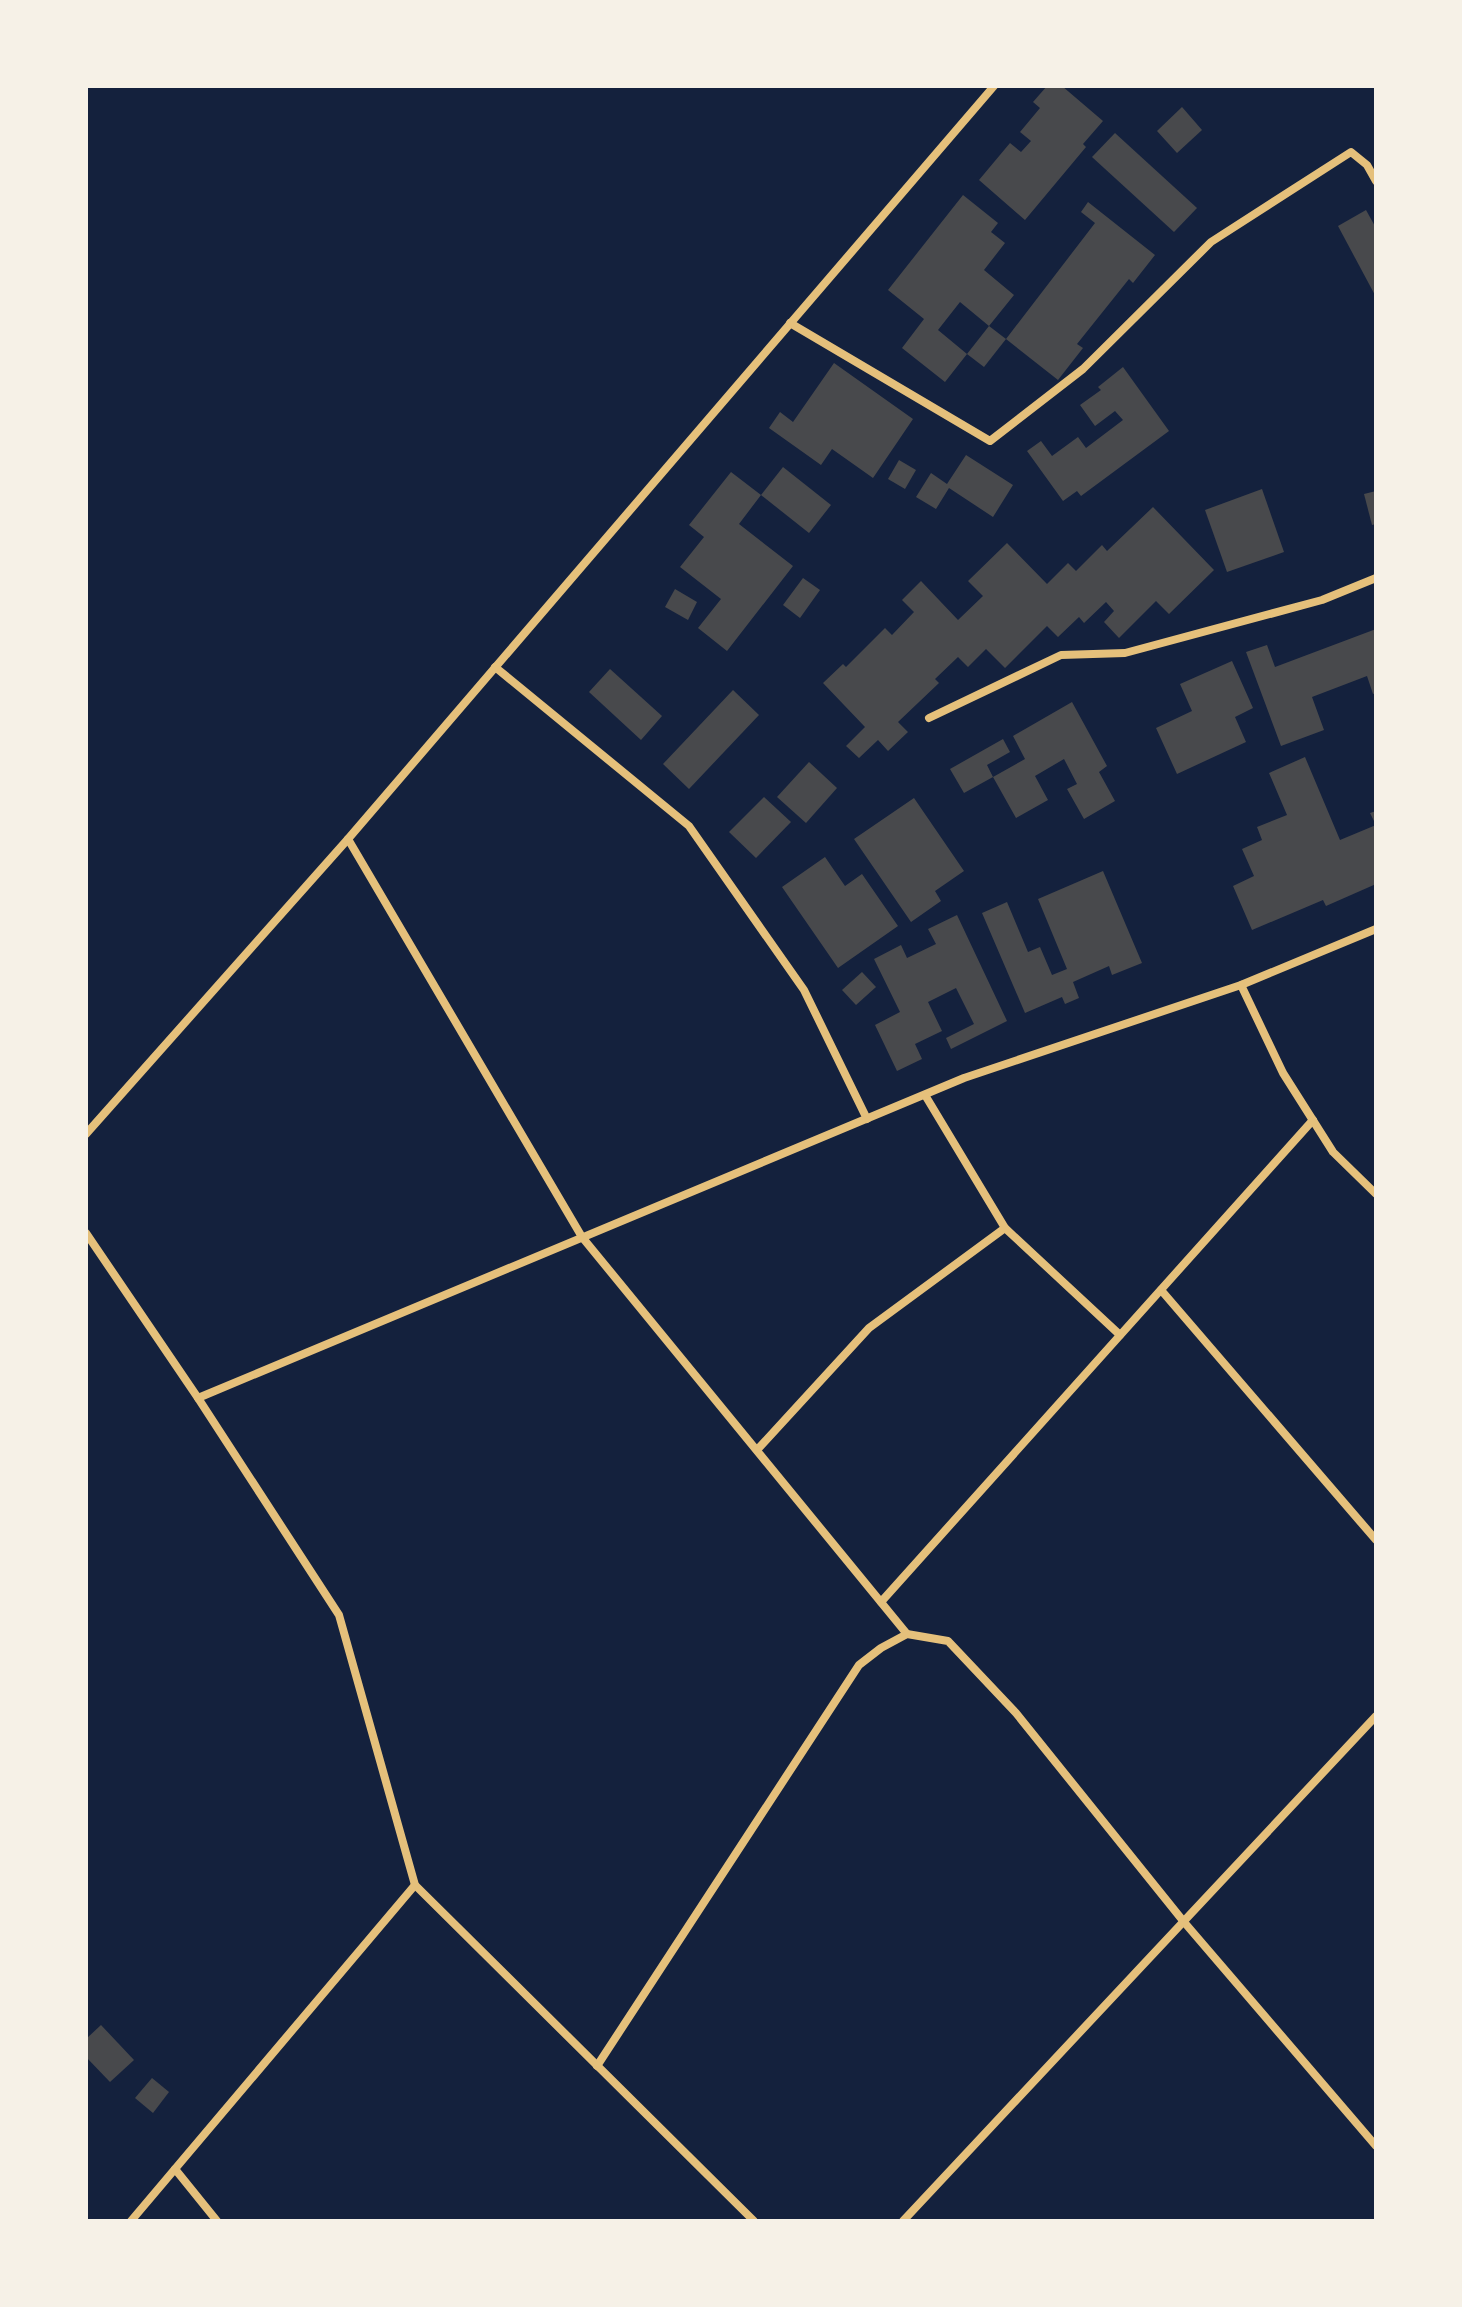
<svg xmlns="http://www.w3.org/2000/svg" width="1462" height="2307" viewBox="0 0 1462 2307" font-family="Merriweather,serif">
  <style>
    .building { fill: #48494c }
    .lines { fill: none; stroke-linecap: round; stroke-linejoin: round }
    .minor { stroke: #e5c07b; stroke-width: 8 }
  </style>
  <rect width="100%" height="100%" fill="#14213d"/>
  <g class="building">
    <path d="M1047 86H1062L1103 121 1083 144 1086 147 1025 220 979 180 1010 143 1021 152 1031 141 1020 132 1040 108 1033 102Z"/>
    <path d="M1182 107 1202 130 1177 153 1157 131Z"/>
    <path d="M1115 133 1197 208 1174 232 1092 157Z"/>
    <path d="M963 195 998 223 991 232 1005 243 984 270 1014 295 989 326 960 302 938 330 967 354 945 382 902 348 924 319 888 290Z"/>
    <path d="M1088 202 1155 255 1133 283 1129 279 1077 344 1083 348 1058 380 1006 339 1095 223 1081 212Z"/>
    <path d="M1366 210 1376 228V297L1338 226Z"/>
    <path d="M989 326 1006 339 984 367 967 354Z"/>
    <path d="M834 363 913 419 873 478 832 449 821 465 769 428 780 412 793 422Z"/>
    <path d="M1123 367 1169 431 1081 496 1077 491 1063 501 1027 451 1041 441 1052 456 1078 437 1086 448 1123 420 1115 411 1095 426 1080 405 1101 390 1098 387Z"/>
    <path d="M966 455 1013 485 993 517 949 488 936 509 916 497 931 473 947 484Z"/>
    <path d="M899 460 916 470 905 489 888 479Z"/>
    <path d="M783 467 831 505 809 533 761 495Z"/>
    <path d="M731 472 761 495 739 524 793 566 727 651 698 628 721 599 680 567 704 537 689 525Z"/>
    <path d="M1262 489 1284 552 1227 572 1205 510Z"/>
    <path d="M1376 491V524L1372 525 1364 494Z"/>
    <path d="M1153 507 1214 570 1169 614 1156 601 1119 638 1104 622 1114 611 1106 602 1084 623 1079 617 1058 637 1047 626 1005 668 986 649 968 667 958 657 935 679 939 683 898 722 908 732 888 751 878 740 859 758 846 746 865 727 823 683 843 664 846 667 885 628 892 635 914 612 902 600 921 581 958 620 983 596 968 581 1007 543 1047 584 1068 563 1076 571 1102 545 1107 551Z"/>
    <path d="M803 578 820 590 800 618 783 605Z"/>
    <path d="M675 589 697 602 688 620 665 607Z"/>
    <path d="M1376 629V693L1373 694 1367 676 1312 697 1324 730 1281 746 1246 652 1267 645 1275 667Z"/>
    <path d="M1232 661 1253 708 1235 717 1246 742 1177 774 1156 728 1192 711 1180 684Z"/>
    <path d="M610 669 662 716 641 740 589 692Z"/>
    <path d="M733 690 759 715 689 789 663 764Z"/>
    <path d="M1072 702 1107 766 1099 772 1115 801 1084 819 1067 789 1077 784 1064 759 1035 776 1048 800 1016 818 993 777 964 793 950 769 1003 739 1010 752 987 765 993 777 1025 759 1013 736Z"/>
    <path d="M1305 757 1340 840 1376 825 1370 813 1376 811V884L1326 906 1323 900 1252 930 1233 886 1254 876 1242 849 1262 840 1257 827 1287 815 1269 773Z"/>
    <path d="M809 762 837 788 806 823 777 797Z"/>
    <path d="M764 797 791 822 756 858 729 832Z"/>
    <path d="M914 798 964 871 935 891 941 901 911 922 854 839Z"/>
    <path d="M825 857 845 886 862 874 898 926 838 968 782 887Z"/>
    <path d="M1103 871 1142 963 1112 975 1109 966 1073 982 1079 998 1065 1004 1062 997 1025 1013 982 913 1007 902 1028 952 1040 947 1052 975 1067 969 1038 899Z"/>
    <path d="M957 915 1007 1021 951 1049 946 1038 974 1024 956 988 928 1002 942 1031 915 1044 922 1059 897 1071 875 1025 900 1012 874 959 901 945 907 958 936 944 928 929Z"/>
    <path d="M862 972 876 987 856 1005 842 990Z"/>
    <path d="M101 2025 134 2060 110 2082 86 2057V2039Z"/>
    <path d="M152 2078 169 2092 153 2113 135 2098Z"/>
  </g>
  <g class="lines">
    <g class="minor">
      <path d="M790 323 990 441 1083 369 1211 242 1351 152 1367 165 1376 181"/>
      <path d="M495 667 689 826 804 990 867 1119"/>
      <path d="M929 718 1061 655 1125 653 1322 600 1376 578"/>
      <path d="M348 839 582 1237 907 1634"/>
      <path d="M1241 985 1283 1073 1333 1152 1376 1194"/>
      <path d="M925 1095 1005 1228 1120 1335"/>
      <path d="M86 1134 348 839 994 86"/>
      <path d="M86 1233 198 1398 339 1615 415 1885 754 2221"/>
      <path d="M1161 1290 1376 1540"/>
      <path d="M198 1398 964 1078 1241 985 1376 929"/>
      <path d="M757 1450 869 1328 1005 1228"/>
      <path d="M881 1602 1313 1120"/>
      <path d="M597 2066 859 1665 881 1648 907 1634 948 1641 1016 1713 1184 1922 1376 2146"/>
      <path d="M175 2169 217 2221"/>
      <path d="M131 2221 415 1885"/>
      <path d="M903 2221 1376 1716"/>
    </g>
  </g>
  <rect width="1462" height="2307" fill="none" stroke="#f6f1e7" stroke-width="176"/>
</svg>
